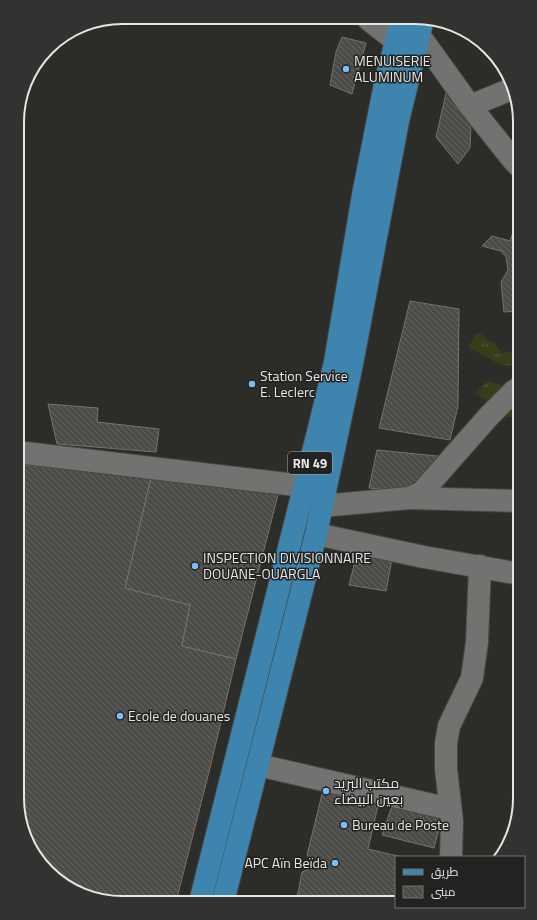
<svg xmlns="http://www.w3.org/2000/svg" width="537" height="920" viewBox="0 0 537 920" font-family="'Titillium Web',Cairo,sans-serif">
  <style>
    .park { fill: url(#park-tufts) }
    .building { fill: url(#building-back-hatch); stroke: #72736f }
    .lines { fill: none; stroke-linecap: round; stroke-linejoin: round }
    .minor-casing { stroke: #464745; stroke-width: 24 }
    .major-casing { stroke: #464745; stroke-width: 24 }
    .minor { stroke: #727370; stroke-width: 22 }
    .major { stroke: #3d85ae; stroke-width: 22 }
    .poi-dot { fill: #77c0f7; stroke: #222320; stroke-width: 1.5 }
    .labels { text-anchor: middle; stroke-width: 3; stroke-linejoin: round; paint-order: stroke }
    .shield { fill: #222320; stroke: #abacaa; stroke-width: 1 }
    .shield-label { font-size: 13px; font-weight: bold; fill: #e6e7e5 }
    .poi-label { font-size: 14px; fill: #e6e7e5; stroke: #222320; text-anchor: start }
    .rim { fill: none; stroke: #e6e7e5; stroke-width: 2 }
  </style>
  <defs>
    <pattern id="park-tufts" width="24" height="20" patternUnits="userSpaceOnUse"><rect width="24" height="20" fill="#373c19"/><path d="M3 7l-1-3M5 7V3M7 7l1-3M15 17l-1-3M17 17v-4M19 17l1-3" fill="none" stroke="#54583a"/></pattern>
    <pattern id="building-back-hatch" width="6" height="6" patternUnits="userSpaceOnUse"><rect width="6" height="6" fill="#4b4c48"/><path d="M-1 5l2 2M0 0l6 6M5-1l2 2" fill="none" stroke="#656662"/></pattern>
  </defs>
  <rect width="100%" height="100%" fill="#2c2c29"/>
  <g class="park">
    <path d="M478 332 497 346 502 353 520 350 519 379 513 377 512 365 503 366 468 347Z"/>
    <path d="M488 381 506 386 490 403 475 393Z"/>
    <path d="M520 395V417H500Z"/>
  </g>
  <g class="building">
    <path d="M342 37 366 43 352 94 330 85 336 52Z"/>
    <path d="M447 89 471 122 470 148 458 164 436 137Z"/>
    <path d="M513 232 520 233V311L504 312 501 282 508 270 506 257 501 251 482 246 492 236 510 241Z"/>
    <path d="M410 301 459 309 458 406 450 440 379 428Z"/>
    <path d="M48 404 98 408 97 422 159 429 156 452 57 444Z"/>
    <path d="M377 450 447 457 415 492 369 488Z"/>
    <path d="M17 464 151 478 125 588 190 605 182 646 236 659 209 772 176 902H108L58 881 23 832 17 798Z"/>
    <path d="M151 478 279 491 236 659 182 646 190 605 125 588Z"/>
    <path d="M358 550 392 559 386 591 349 585Z"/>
    <path d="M324 786 379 801 368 849 402 857H396V903H306L304 900 297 898 302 872 307 870 312 862 307 855Z"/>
    <path d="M393 803 442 818 434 848 382 835Z"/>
  </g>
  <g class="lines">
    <defs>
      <g id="minor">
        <path d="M368 19 396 41"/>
        <path d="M419 35 470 106 513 160 520 167"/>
        <path d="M470 106 514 88"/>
        <path d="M17 452 304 486"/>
        <path d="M409 498 520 501"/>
        <path d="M322 506 409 498 421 493 489 416 513 392 520 387"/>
        <path d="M316 534 424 557 520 574"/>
        <path d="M258 765 450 809"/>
        <path d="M451 857 452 821 446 769V743L449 726 472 678 477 642 480 566"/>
      </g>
      <g id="major">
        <path d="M200 902 320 424 335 362 363 195 386 79 402 19"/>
        <path d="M223 902 316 534 352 364 398 121 423 19"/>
      </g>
    </defs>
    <use href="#minor" class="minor-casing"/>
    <use href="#major" class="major-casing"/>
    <use href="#minor" class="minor"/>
    <use href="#major" class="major"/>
  </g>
  <g class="poi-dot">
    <circle cx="346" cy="69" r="4"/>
    <circle cx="252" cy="384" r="4"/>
    <circle cx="195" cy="566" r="4"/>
    <circle cx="120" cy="716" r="4"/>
    <circle cx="326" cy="791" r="4"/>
    <circle cx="344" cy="825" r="4"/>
    <circle cx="335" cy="863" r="4"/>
  </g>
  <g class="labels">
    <rect class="shield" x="288" y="452" width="44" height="22" rx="3"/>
    <g class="shield-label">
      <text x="310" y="468">RN 49</text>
    </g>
    <g class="poi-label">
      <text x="354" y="66">MENUISERIE<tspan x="354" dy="16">ALUMINUM</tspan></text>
      <text x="260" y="381">Station Service<tspan x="260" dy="16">E. Leclerc</tspan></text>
      <text x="203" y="563">INSPECTION DIVISIONNAIRE<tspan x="203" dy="16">DOUANE-OUARGLA</tspan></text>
      <text x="128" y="721">Ecole de douanes</text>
      <text x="334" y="788">مكتب البريد<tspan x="334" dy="16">بعين البيضاء</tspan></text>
      <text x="352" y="830">Bureau de Poste</text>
      <text x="327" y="868" text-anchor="end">APC Aïn Beïda</text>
    </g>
  </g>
  <path d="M0 0H537V920H0ZM122 24H415A98 98 0 0 1 513 122V798A98 98 0 0 1 415 896H122A98 98 0 0 1 24 798V122A98 98 0 0 1 122 24Z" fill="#323330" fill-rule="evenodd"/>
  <path class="rim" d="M122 24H415A98 98 0 0 1 513 122V798A98 98 0 0 1 415 896H122A98 98 0 0 1 24 798V122A98 98 0 0 1 122 24Z"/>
  <rect x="395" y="856" width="130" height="52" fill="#222320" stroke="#70716f"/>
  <rect x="403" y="869" width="20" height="6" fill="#3d85ae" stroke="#70716f"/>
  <text x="431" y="876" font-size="12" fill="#e6e7e5">طريق</text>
  <rect x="403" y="886" width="20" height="12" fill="url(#building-back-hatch)" stroke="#70716f"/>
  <text x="431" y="896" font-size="12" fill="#e6e7e5">مبنى</text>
</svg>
